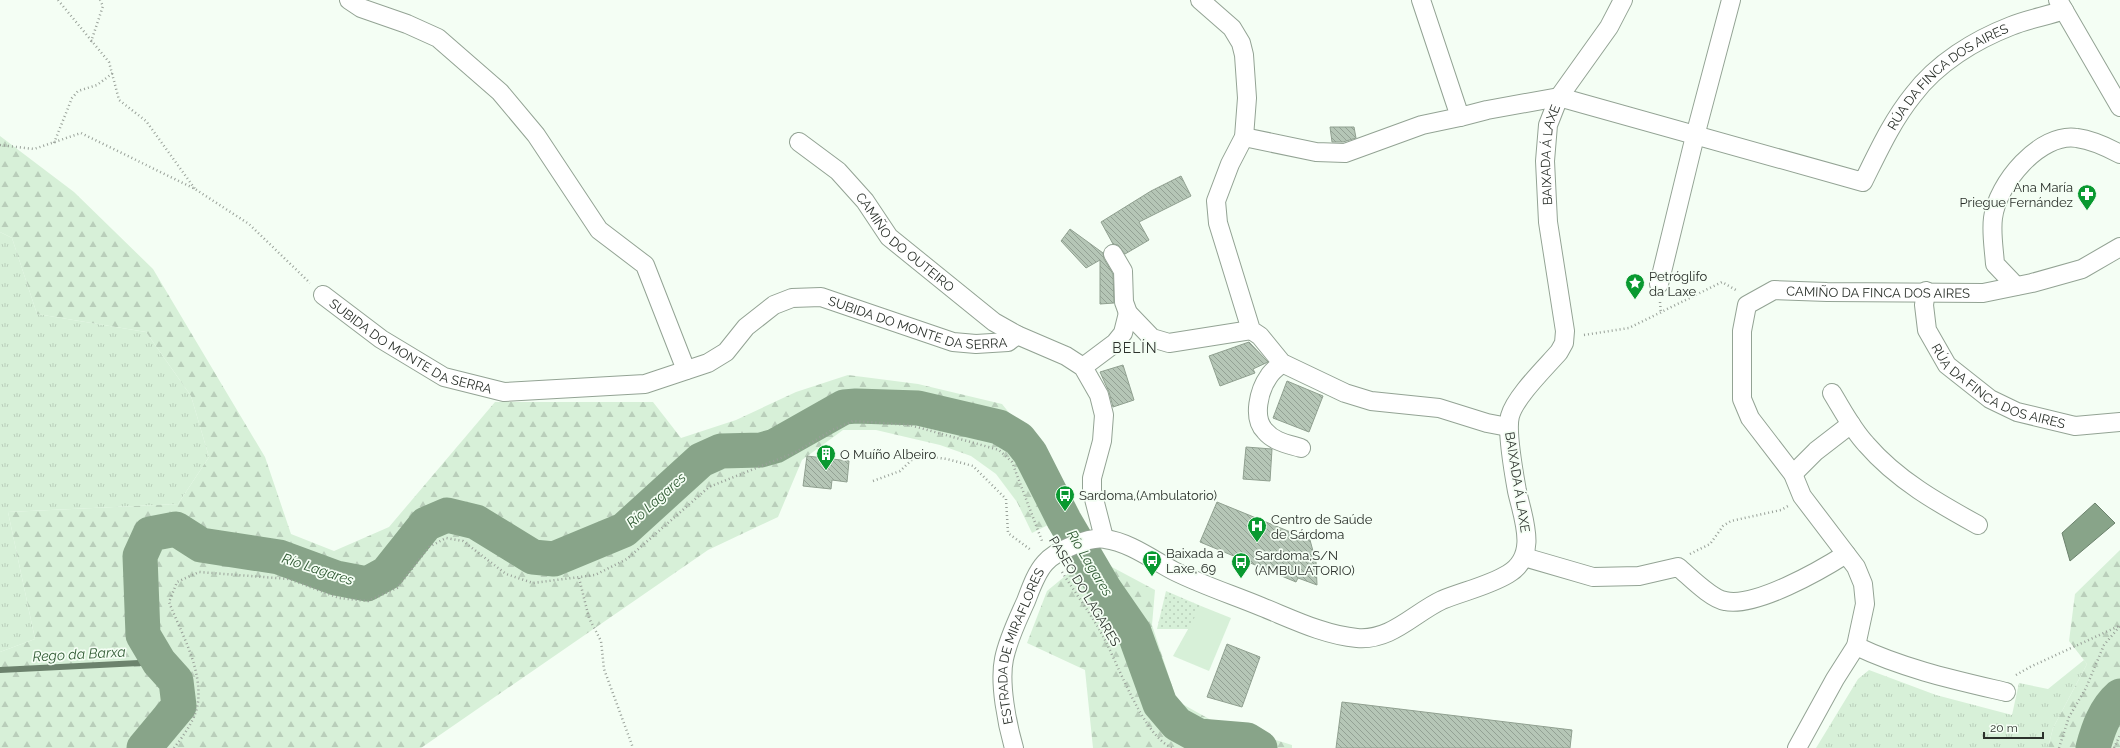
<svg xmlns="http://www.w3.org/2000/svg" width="2120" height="748" viewBox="0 0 2120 748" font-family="Raleway,sans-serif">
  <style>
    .grass { fill: url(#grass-tufts) }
    .forest { fill: url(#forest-firs) }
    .park { fill: url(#park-dots) }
    .pitch { fill: #d7f0d8 }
    .water { fill: #88a489; stroke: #6c826d }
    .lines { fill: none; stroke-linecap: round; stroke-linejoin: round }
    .stream { stroke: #6c826d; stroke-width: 6 }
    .river { stroke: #88a489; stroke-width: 35 }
    .building { fill: url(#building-back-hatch); stroke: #90a090 }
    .street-casing { stroke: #93a394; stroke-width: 20 }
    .path { stroke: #99a199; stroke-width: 2.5; stroke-dasharray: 1 3; stroke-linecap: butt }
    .street { stroke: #fff; stroke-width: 18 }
    .labels { text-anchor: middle; stroke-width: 3.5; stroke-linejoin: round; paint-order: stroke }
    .street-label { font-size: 13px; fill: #2b312b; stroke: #f4fef4 }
    .poi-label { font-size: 13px; fill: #2b312b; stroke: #f4fef4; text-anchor: start }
    .neighbourhood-label { font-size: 14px; letter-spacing: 1px; fill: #2b312b; stroke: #f4fef4 }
    .water-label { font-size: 14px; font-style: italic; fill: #305a33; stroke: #f4fef4 }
  </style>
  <defs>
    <pattern id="grass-tufts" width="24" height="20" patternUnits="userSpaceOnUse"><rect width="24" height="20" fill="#d7f0d8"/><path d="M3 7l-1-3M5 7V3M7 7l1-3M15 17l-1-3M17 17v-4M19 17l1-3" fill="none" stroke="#b9ceba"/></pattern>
    <pattern id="forest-firs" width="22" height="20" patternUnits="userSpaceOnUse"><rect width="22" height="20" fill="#d7f0d8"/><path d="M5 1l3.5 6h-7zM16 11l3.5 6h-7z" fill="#b9ceba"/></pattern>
    <pattern id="park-dots" width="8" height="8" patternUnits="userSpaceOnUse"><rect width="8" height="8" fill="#d7f0d8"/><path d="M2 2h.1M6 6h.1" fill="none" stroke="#b9ceba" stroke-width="1.8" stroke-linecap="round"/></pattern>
    <pattern id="building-back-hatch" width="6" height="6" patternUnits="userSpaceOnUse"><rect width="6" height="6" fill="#b5c6b6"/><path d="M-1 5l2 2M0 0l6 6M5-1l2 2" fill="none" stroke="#93a194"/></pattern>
  </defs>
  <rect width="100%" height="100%" fill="#f4fef4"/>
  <g class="grass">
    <path d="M0 232 12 238 37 314 146 332 191 396 209 457 178 504 8 512 35 639 0 652Z"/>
    <path d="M2084 660 2087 664 2053 728 2048 748H1816L1858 679 1869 670 1936 695 2012 715 2019 683 2048 689Z"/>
  </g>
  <g class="forest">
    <path d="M0 136 74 192 153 269 265 457 291 534 334 551 389 527 495 402H653L681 438 736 420 796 392 848 375 918 384 1002 404 1046 458 1074 512 1032 533 1017 502 996 474 971 456 940 445 876 430H843L802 460 778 517 708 550 421 748H0V652L35 639 8 512 178 504 209 457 191 396 146 332 37 314 12 238 0 232Z"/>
    <path d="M2120 550V748H2048L2053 728 2087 664 2069 641 2075 594Z"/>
    <path d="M1110 566 1155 590 1152 625 1177 701 1211 720 1292 745V748H1093L1085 670 1027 643 1047 591 1070 572Z"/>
  </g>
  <path class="park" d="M1166 591 1201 606 1192 629H1157Z"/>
  <path class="pitch" d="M1201 606 1231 618 1209 671 1173 656Z"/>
  <path class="water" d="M2095 503 2115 523 2070 561 2062 533Z"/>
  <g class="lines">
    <path class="stream" d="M0 670 159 662"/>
    <g class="river">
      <path d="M144 748 179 706 176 681 159 662 143 635 140 556 150 534 176 529 201 545 279 557 336 578 367 584 387 573 426 524 447 515 476 522 533 557 554 559 624 530 701 460 721 451 761 450 775 446 844 407 856 406 918 408 999 427 1019 439 1030 453 1064 520 1105 590 1134 632 1160 704 1177 724 1199 736 1247 740 1260 748"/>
      <path d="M2093 748C2098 729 2105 709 2120 696"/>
    </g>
  </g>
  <g class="building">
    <path d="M1330 127H1354L1356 138 1343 142H1332Z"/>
    <path d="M1181 176 1191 196 1139 222 1149 240 1125 254 1118 245 1113 244 1101 222 1151 191Z"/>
    <path d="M1070 229 1103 253 1104 259 1113 274 1114 303 1100 304V260L1086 268 1061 241Z"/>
    <path d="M1249 342 1268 362 1253 369 1255 373 1220 386 1209 356Z"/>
    <path d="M1123 365 1134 400 1113 407 1109 392 1100 372Z"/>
    <path d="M1287 381 1323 396 1309 432 1273 418Z"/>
    <path d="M1246 447 1272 449 1270 481 1243 479Z"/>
    <path d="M807 456 849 461 847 482 832 480 831 489 803 486Z"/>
    <path d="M1217 502 1310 540 1316 562 1317 585 1298 578 1296 582 1200 542Z"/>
    <path d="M1227 644 1260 657 1242 707 1207 697Z"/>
    <path d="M1342 702 1572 730 1570 748H1336Z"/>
  </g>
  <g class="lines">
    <defs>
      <g id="street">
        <path d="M349 0 361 8 407 24 438 38 500 92 536 135 599 230 645 265 686 370"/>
        <path d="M1200 0 1232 28 1241 43 1244 55 1247 98 1244 137 1230 164 1216 201 1218 223 1251 330 1260 336 1282 363 1345 393 1371 401 1439 408 1487 423 1508 427"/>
        <path id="s1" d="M1421 0 1460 117 1487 110 1559 97 1863 182C1878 152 1892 121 1913 95 1937 63 1975 40 2011 26 2028 19 2047 16 2064 10"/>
        <path d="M2058 0 2120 107"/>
        <path d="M1244 137 1316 152 1345 153 1422 125 1460 117"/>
        <path id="s2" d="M799 142 838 171 865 201 889 237 994 322 1017 335"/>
        <path d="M1113 254 1123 271 1124 302 1128 313 1152 338 1169 343 1251 330"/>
        <path d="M1659 284 1695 136 1731 0"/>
        <path d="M2016 286 1995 264C1994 249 1991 233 1993 218 1997 184 2040 132 2077 138 2092 140 2107 147 2120 154"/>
        <path id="s3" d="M1926 291 1924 305 1927 330 1947 365 1990 399 2017 412 2075 426 2120 422"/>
        <path id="s4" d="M323 295 381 339 444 377 504 392 645 384 708 363 726 352 746 327 774 305 792 298 821 297 953 342 976 344 1008 342 1017 335 1066 356 1083 367 1099 395 1104 415 1102 441 1092 478V491L1104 538"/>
        <path d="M1282 363C1278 367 1272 371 1269 376 1259 390 1252 418 1265 431 1274 442 1288 444 1301 448"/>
        <path d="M1083 367 1115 343 1123 333 1128 313"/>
        <path d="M1832 393C1843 411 1852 429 1866 444 1897 480 1938 503 1978 525"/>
        <path d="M1793 474 1816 451 1851 424"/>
        <path d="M1524 557 1593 577 1639 576 1678 567C1689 576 1711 599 1725 601 1755 608 1821 570 1846 554"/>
        <path d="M1856 646C1904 669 1955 680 2006 692"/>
        <path id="s5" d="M1014 748C1007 724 999 683 1004 659 1008 639 1018 619 1026 601 1031 588 1036 573 1045 563 1055 551 1090 536 1105 539 1129 542 1153 560 1174 571 1202 585 1233 595 1262 607 1292 619 1324 635 1357 638 1391 641 1414 613 1442 600 1464 591 1488 586 1508 574 1539 556 1523 518 1517 491 1514 474 1506 431 1510 416 1515 397 1546 367 1559 352L1564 343 1565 331 1548 222 1545 161 1548 125 1559 97 1609 27 1623 0"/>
        <path id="s6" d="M1797 748 1835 679 1856 646 1865 604 1863 584 1856 567 1802 496 1793 474 1750 418 1742 399V331L1747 305 1774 290 1827 292 1983 293 2032 283 2082 269 2120 247"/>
      </g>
    </defs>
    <use href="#street" class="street-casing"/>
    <g class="path">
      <path d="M58 0 109 62 119 100 146 121 195 189"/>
      <path d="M91 42 103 6 100 0"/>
      <path d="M54 143 72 98 78 91 97 85 113 73"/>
      <path d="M0 145 34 149 81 133 195 189 249 224 310 283"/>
      <path d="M1660 302 1661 314"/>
      <path d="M1584 335 1629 328 1722 282 1736 290"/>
      <path d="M873 481 900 471 917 455 947 459 973 466 1006 499 1008 533 1031 550"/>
      <path d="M1690 554 1710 544 1723 526 1731 521 1781 510 1788 506"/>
      <path d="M1062 572C1074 591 1088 610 1099 629 1117 659 1141 734 1172 748"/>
      <path d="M579 578 589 618 601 641 604 669 633 748"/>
      <path d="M2016 675 2030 667 2119 626"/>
      <path d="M174 748C184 735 196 719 198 702 202 668 181 633 169 602L177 582 199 572 289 579 339 598 368 601 397 588 429 547 446 538 463 541 506 574 533 583 595 575 627 559 709 487 796 452 832 430 853 421 910 425 999 450 1012 462 1042 541"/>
      <path d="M2059 748 2069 717 2086 688 2104 645 2120 626"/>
      <path d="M2114 748 2120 735"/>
    </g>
    <use href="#street" class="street"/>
  </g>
  <defs>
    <symbol id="pharmacy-pin" viewBox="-11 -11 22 30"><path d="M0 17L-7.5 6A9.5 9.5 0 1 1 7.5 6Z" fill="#099930" stroke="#f4fef4"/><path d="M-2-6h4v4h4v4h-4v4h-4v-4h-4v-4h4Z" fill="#fff"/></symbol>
    <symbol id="sight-pin" viewBox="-11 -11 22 30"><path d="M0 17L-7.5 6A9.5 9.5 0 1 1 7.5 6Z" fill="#099930" stroke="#f4fef4"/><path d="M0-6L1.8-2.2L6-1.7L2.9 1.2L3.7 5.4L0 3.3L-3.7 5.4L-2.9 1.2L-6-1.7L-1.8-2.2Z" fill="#fff"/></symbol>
    <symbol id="building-pin" viewBox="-11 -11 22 30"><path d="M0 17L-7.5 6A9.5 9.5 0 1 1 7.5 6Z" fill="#099930" stroke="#f4fef4"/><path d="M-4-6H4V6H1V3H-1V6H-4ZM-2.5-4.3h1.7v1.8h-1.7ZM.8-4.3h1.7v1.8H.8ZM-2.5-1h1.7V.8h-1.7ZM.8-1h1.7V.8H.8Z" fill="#fff"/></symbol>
    <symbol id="bus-pin" viewBox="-11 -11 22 30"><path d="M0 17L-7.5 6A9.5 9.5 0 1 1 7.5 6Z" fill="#099930" stroke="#f4fef4"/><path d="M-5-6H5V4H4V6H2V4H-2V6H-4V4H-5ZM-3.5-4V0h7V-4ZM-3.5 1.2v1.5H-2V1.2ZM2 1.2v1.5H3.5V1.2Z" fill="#fff"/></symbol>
    <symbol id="hospital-pin" viewBox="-11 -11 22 30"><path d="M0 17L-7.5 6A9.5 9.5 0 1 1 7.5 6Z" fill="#099930" stroke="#f4fef4"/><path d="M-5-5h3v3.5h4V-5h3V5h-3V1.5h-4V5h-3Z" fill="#fff"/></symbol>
  </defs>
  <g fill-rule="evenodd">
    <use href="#pharmacy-pin" x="2076" y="183" width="22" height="30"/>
    <use href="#sight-pin" x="1624" y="272" width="22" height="30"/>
    <use href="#building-pin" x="815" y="443" width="22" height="30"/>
    <use href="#bus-pin" x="1054" y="484" width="22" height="30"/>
    <use href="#hospital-pin" x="1246" y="515" width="22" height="30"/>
    <use href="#bus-pin" x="1141" y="549" width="22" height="30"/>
    <use href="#bus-pin" x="1230" y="551" width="22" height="30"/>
  </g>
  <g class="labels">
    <g class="street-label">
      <text dy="5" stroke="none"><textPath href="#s1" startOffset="679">RÚA DA FINCA DOS AIRES</textPath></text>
      <text dy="5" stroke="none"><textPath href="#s5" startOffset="1147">BAIXADA Á LAXE</textPath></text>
      <text dy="5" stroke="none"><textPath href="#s2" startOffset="147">CAMIÑO DO OUTEIRO</textPath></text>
      <text dy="5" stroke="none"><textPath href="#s6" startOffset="633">CAMIÑO DA FINCA DOS AIRES</textPath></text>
      <text dy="5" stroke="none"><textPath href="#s4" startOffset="654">SUBIDA DO MONTE DA SERRA</textPath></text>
      <text dy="5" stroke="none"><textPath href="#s4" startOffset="103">SUBIDA DO MONTE DA SERRA</textPath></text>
      <text dy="5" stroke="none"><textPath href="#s3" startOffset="135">RÚA DA FINCA DOS AIRES</textPath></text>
      <text transform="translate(1518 482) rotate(81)" y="5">BAIXADA Á LAXE</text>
      <text transform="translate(1085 591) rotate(59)" y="5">PASEO DO LAGARES</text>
      <text dy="5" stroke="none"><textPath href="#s5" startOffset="106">ESTRADA DE MIRAFLORES</textPath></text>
    </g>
    <g class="poi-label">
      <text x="2073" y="192" text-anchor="end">Ana María<tspan x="2073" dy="15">Priegue Fernández</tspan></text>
      <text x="1649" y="281">Petróglifo<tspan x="1649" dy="15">da Laxe</tspan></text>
      <text x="840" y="459">O Muíño Albeiro</text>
      <text x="1079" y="500">Sardoma,(Ambulatorio)</text>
      <text x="1271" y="524">Centro de Saúde<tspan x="1271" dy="15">de Sárdoma</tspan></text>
      <text x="1166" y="558">Baixada a<tspan x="1166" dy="15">Laxe, 69</tspan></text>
      <text x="1255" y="560">Sardoma,S/N<tspan x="1255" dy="15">(AMBULATORIO)</tspan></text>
    </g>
    <g class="neighbourhood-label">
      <text x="1135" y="353">BELÍN</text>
    </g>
    <g class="water-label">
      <text transform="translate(656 500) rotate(-42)" y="5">Río Lagares</text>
      <text transform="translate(1090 563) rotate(59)" y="5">Río Lagares</text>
      <text transform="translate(318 569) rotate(18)" y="5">Río Lagares</text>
      <text transform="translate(79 654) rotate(-3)" y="5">Rego da Barxa</text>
    </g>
  </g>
  <path d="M1984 732v6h59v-6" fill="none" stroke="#2b312b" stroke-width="2"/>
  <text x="1990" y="732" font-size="12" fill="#2b312b" stroke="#f4fef4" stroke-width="3" paint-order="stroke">20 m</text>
</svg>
